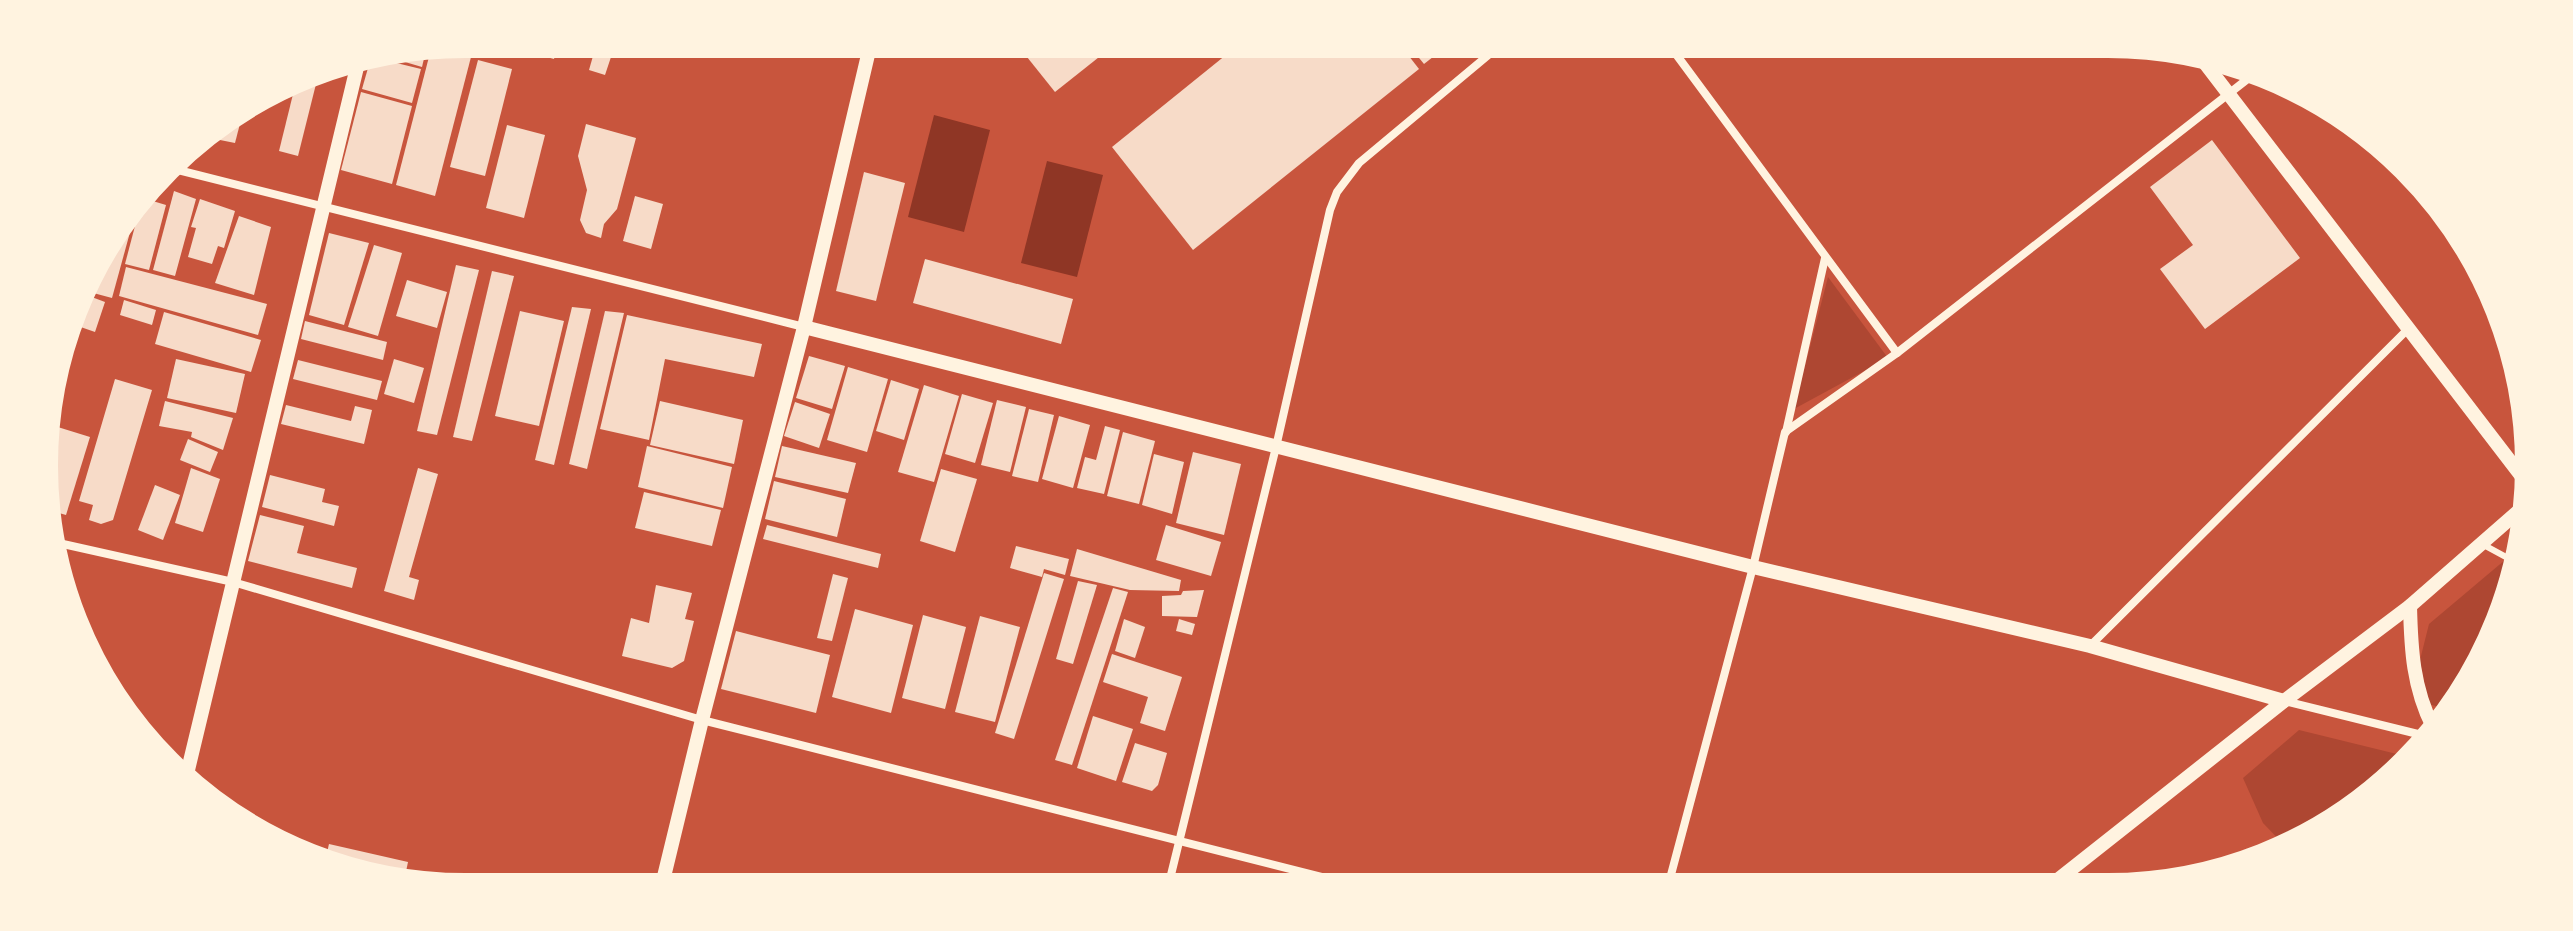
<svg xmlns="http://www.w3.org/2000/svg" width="2573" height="931" viewBox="0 0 2573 931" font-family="Georgia,serif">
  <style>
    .green { fill: #ae4732 }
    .water { fill: #8f3625 }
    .building { fill: #f7dbc8 }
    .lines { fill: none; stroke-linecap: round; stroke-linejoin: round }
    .service { stroke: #fff3e0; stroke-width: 6 }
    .minor { stroke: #fff3e0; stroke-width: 8 }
    .tertiary { stroke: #fff3e0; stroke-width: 14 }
    .rim { fill: none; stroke: #fff3e0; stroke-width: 4 }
  </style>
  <rect width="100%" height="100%" fill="#c8553d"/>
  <g class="green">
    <path d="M1828 277 1888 358 1794 409Z"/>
    <path d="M2518 549 2517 575 2474 678 2448 709 2428 704 2420 660 2429 624Z"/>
    <path d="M2299 730 2409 757 2387 784 2287 848 2263 823 2243 778Z"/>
  </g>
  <g class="water">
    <path d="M934 115 990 130 964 232 908 217Z"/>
    <path d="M1047 161 1103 175 1077 277 1021 263Z"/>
  </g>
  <g class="building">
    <path d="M523 42H558L554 59 521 50Z"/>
    <path d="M597 42H616L605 75 589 70Z"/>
    <path d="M1015 42H1118L1055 92Z"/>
    <path d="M1242 42H1398L1419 69 1193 250 1112 147Z"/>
    <path d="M1406 42H1452L1424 64Z"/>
    <path d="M437 48 471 57 435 196 396 185 431 49Z"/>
    <path d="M426 50 422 67 388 57Z"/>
    <path d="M380 59 421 69 412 103 362 89 370 61Z"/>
    <path d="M478 60 512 69 485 176 450 167Z"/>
    <path d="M317 72H319L298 156 279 151 297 78Z"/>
    <path d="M361 92 412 106 392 184 341 170Z"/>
    <path d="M243 112 235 143 215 139 218 127Z"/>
    <path d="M586 124 636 138 617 209 604 224 601 238 586 233 580 220 587 190 578 156Z"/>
    <path d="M507 125 545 135 524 218 486 208Z"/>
    <path d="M2212 140 2300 258 2205 329 2160 269 2193 245 2150 187Z"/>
    <path d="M864 172 905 183 876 301 836 291Z"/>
    <path d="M174 191 196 199 175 276 153 270Z"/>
    <path d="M635 196 663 204 651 249 623 241Z"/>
    <path d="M146 199 166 205 149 270 125 264 140 207Z"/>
    <path d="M200 199 235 211 224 248 218 246 212 264 188 257 196 228 191 227Z"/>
    <path d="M135 214 112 298 82 290 86 278Z"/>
    <path d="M239 216 271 227 254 295 215 283Z"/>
    <path d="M329 233 369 243 344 325 309 315Z"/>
    <path d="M374 245 402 253 378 336 348 327Z"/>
    <path d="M925 259 1073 299 1061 344 913 303Z"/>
    <path d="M456 265 479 270 437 435 417 431Z"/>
    <path d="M126 267 267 304 258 335 119 296Z"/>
    <path d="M492 271 514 276 472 441 453 437Z"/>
    <path d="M407 280 447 292 437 328 396 316Z"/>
    <path d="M81 293 105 302 95 332 72 324Z"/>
    <path d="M124 300 156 310 152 325 120 315Z"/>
    <path d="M572 307 591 309 554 465 535 460Z"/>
    <path d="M520 311 564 321 539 426 495 416Z"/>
    <path d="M605 311 624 313 587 469 569 464Z"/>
    <path d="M164 312 261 340 251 372 155 344Z"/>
    <path d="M627 315 762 344 754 377 665 359 649 440 600 429Z"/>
    <path d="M305 321 387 342 383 360 301 339Z"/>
    <path d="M809 356 845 366 832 409 796 398Z"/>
    <path d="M176 359 245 374 236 413 167 398Z"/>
    <path d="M394 359 424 368 414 403 384 394Z"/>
    <path d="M298 360 382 381 377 400 293 379Z"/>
    <path d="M848 367 888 379 867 452 827 440Z"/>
    <path d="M115 379 152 390 113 520 101 524 89 520 93 505 79 501Z"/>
    <path d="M891 380 919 389 904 440 876 431Z"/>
    <path d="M924 385 959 396 934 482 898 472Z"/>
    <path d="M962 394 993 403 975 463 945 454Z"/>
    <path d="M997 400 1026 407 1010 472 981 465Z"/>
    <path d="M165 401 233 418 223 450 191 437 192 432 159 426Z"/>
    <path d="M660 401 743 420 734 464 650 445Z"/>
    <path d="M795 402 830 414 819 448 784 436Z"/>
    <path d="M286 405 351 421 355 406 372 410 364 444 281 424Z"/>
    <path d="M1029 409 1054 415 1038 482 1012 476Z"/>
    <path d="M1059 416 1090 425 1073 488 1042 479Z"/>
    <path d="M48 424 90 437 66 515 52 511Z"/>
    <path d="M1105 426 1120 430 1104 494 1077 488 1085 457 1096 460Z"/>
    <path d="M1123 432 1155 441 1139 504 1107 496Z"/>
    <path d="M188 439 218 452 210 472 180 460Z"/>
    <path d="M647 446 732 467 723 508 638 487Z"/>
    <path d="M782 446 856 463 848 493 775 477Z"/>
    <path d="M1193 452 1241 464 1224 535 1176 523Z"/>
    <path d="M1154 454 1184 462 1172 514 1142 505Z"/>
    <path d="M191 468 220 479 203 532 175 523Z"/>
    <path d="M418 468 438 474 409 577 419 580 414 600 384 591Z"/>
    <path d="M941 469 977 479 955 552 920 541Z"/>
    <path d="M270 475 325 489 322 502 339 506 334 526 262 507Z"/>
    <path d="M774 481 846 499 837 537 765 519Z"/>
    <path d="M155 485 180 495 163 540 138 530Z"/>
    <path d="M644 492 721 510 712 546 635 528Z"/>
    <path d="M260 515 304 526 297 553 357 568 352 588 248 561Z"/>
    <path d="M767 525 881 554 878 568 763 539Z"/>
    <path d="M1166 525 1221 542 1211 576 1156 560Z"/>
    <path d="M1016 546 1069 559 1065 575 1044 569 1042 577 1010 568Z"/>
    <path d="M1077 549 1181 580 1179 591 1130 590 1070 576Z"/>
    <path d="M1044 573 1064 579 1014 739 995 733Z"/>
    <path d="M833 574 848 578 832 641 817 638Z"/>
    <path d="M1078 581 1097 585 1073 664 1056 659Z"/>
    <path d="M656 585 692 593 685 619 694 621 684 661 672 668 622 656 631 618 649 623Z"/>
    <path d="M1113 588 1128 592 1072 765 1055 760Z"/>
    <path d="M1204 590 1197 617 1162 616V596L1181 595 1183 591Z"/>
    <path d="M855 609 913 625 891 713 832 697Z"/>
    <path d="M923 615 966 627 945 709 902 698Z"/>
    <path d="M980 616 1020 627 995 722 955 712Z"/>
    <path d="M1124 619 1145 627 1135 658 1115 651Z"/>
    <path d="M1179 619 1195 624 1192 635 1176 631Z"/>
    <path d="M736 631 830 655 816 713 721 689Z"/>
    <path d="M1112 654 1182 677 1165 731 1140 723 1148 697 1103 682Z"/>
    <path d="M1093 716 1133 729 1116 781 1077 768Z"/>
    <path d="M1135 743 1167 753 1158 785 1152 791 1122 782Z"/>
    <path d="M329 844 408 862 404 881 356 875 325 861Z"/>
  </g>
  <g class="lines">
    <path class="service" d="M2482 544 2517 563"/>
    <g class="minor">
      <path d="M855 42 870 47"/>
      <path d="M1667 42 1897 353"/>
      <path d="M170 168 804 327"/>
      <path d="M1786 432 1825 258"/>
      <path d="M54 542 233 582 702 720 1361 887"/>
      <path d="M2090 646 2409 328"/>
      <path d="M2284 701 2426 736"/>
      <path d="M1668 886 1753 567 1785 432 1897 353 2254 74"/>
      <path d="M1168 887 1276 447 1330 210 1337 192 1359 163 1504 42"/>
    </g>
    <g class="tertiary">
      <path d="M2198 54 2523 478"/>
      <path d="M804 327 1753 567 2090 646 2284 701"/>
      <path d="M2410 606C2411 649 2413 688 2433 727"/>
      <path d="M187 774 358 63"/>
      <path d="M2050 886 2284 701 2410 606 2521 509"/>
      <path d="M661 889 702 720 804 327 871 42"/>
    </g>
  </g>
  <path d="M0 0H2573V931H0ZM465 56H2108A409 409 0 0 1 2517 465V466A409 409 0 0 1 2108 875H465A409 409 0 0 1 56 466V465A409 409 0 0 1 465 56Z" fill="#fff3e0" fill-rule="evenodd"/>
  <path class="rim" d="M465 56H2108A409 409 0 0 1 2517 465V466A409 409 0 0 1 2108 875H465A409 409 0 0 1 56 466V465A409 409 0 0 1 465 56Z"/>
</svg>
